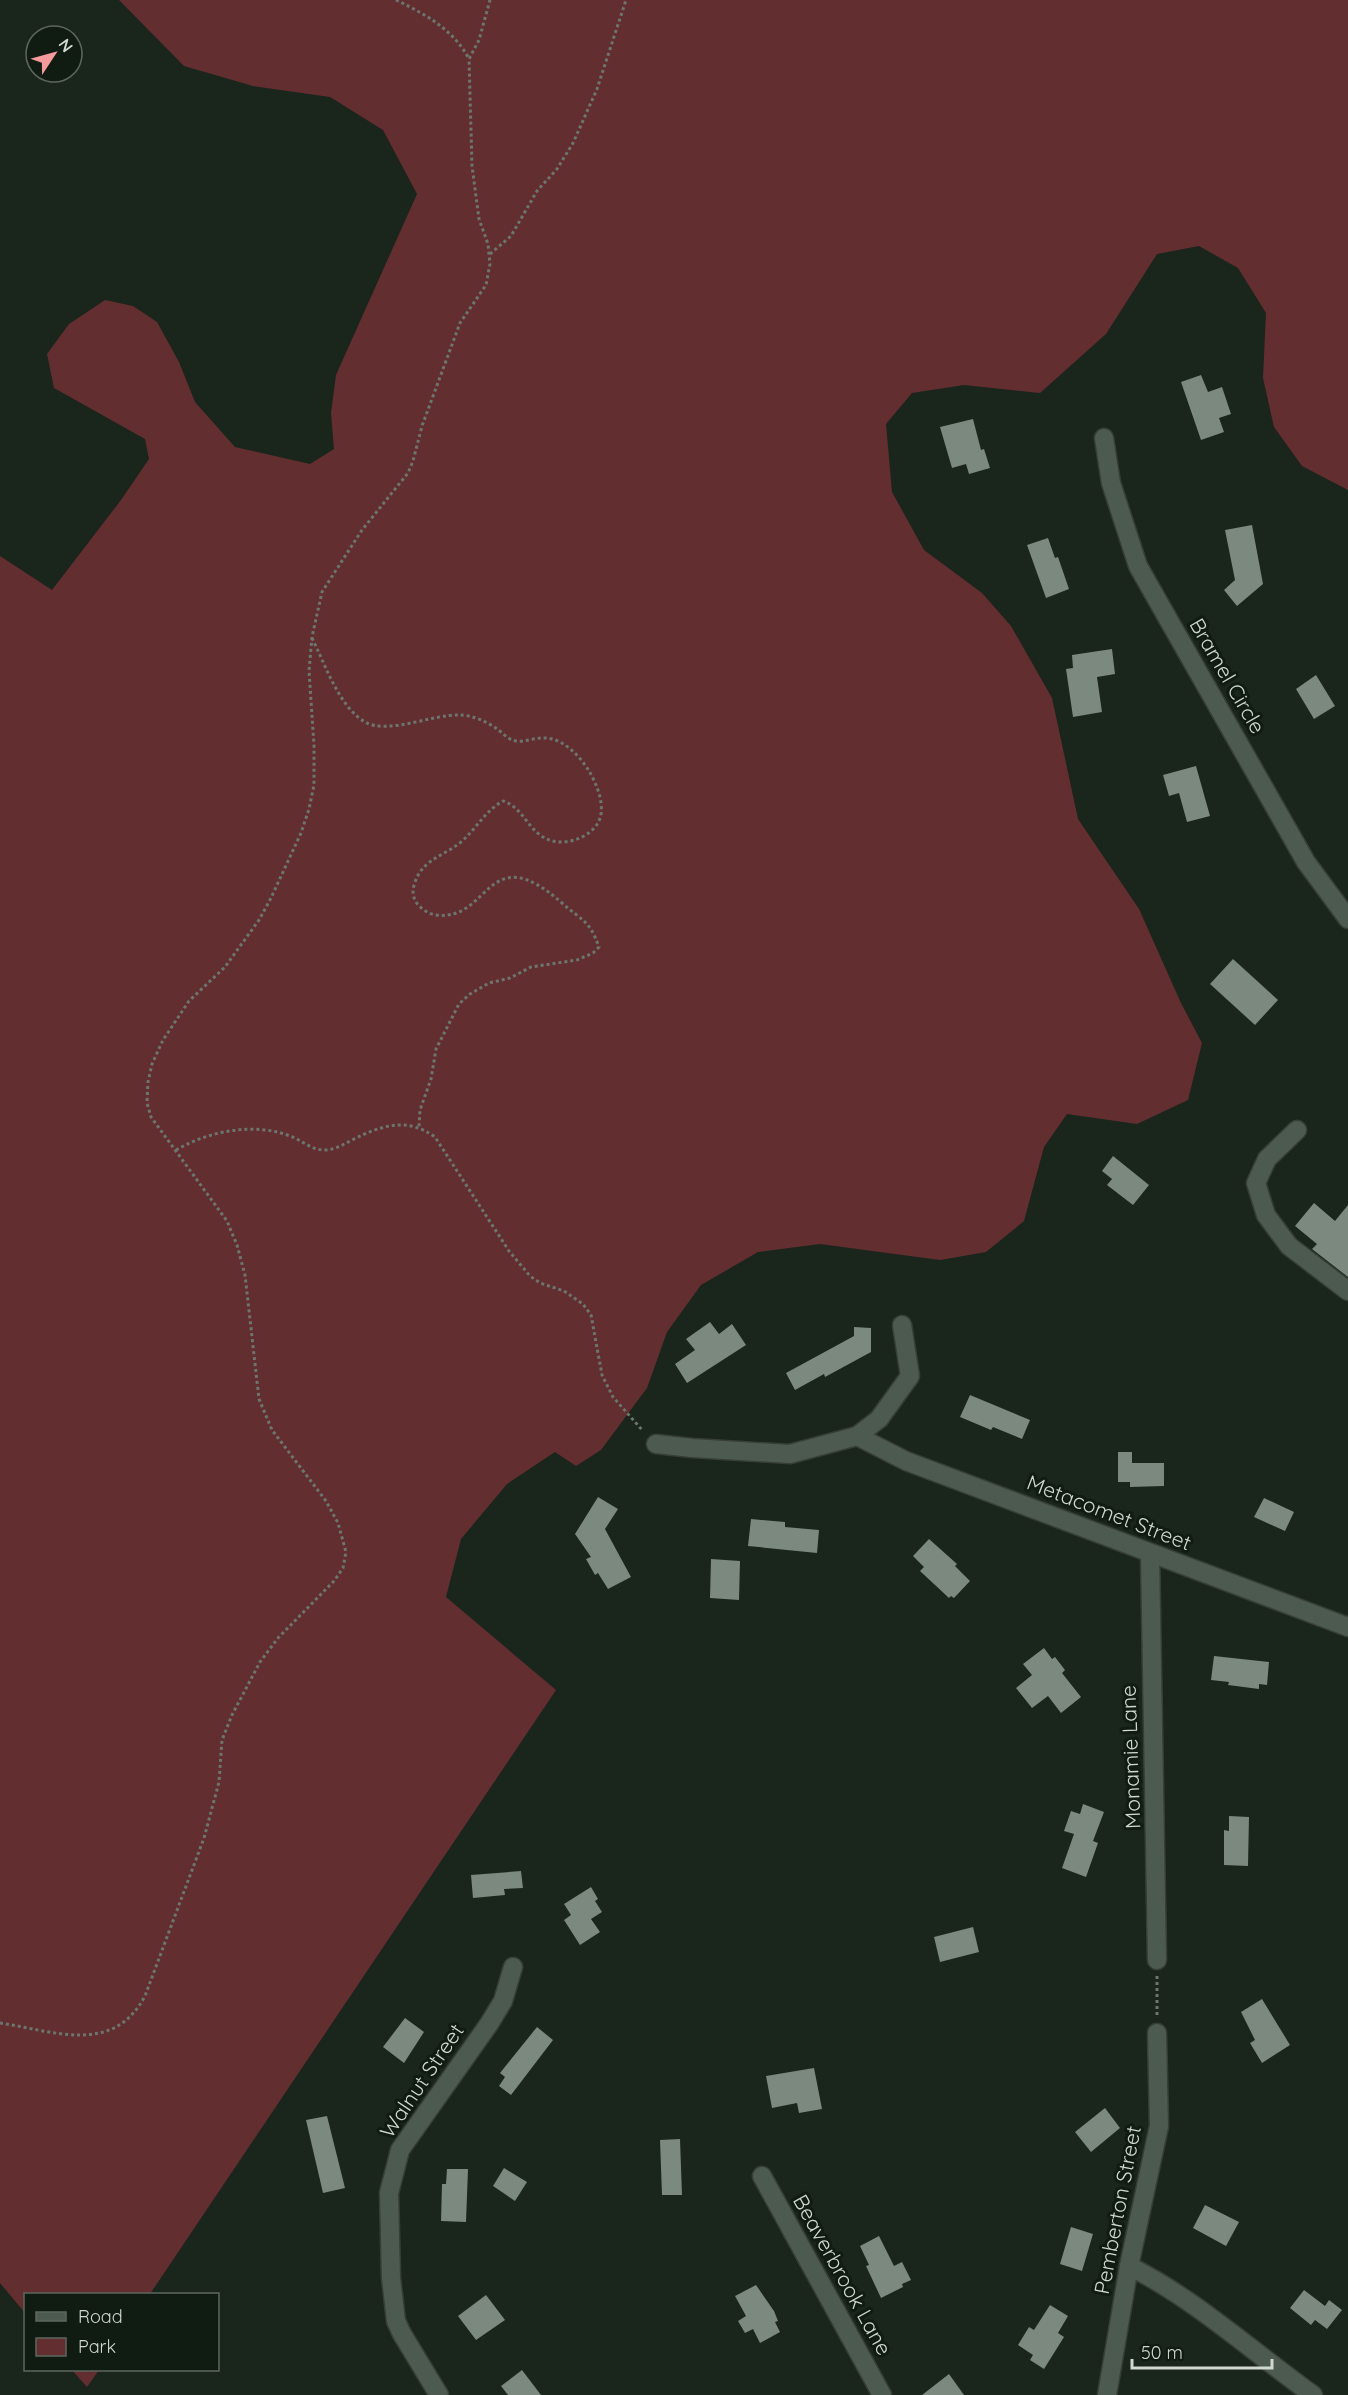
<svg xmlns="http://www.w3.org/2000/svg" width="1348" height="2395" viewBox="0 0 1348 2395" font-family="Quicksand,sans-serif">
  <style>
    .green { fill: #632e30 }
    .building { fill: #7b897e }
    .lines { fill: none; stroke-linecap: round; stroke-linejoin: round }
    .minor-casing { stroke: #363e37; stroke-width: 21 }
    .path { stroke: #6d766e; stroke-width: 3; stroke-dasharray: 3 3; stroke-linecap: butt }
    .minor { stroke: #4d5a4f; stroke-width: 18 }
    .labels { text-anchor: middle; stroke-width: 6; stroke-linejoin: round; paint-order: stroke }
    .street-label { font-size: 21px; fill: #d0d8d1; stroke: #101c12 }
  </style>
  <rect width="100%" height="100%" fill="#1a251c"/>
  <g class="green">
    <path d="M119 0H1348V490L1302 466 1274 427 1263 378 1266 313 1238 268 1199 246 1157 254 1106 334 1040 393 964 385 912 393 886 424 892 492 924 550 982 593 1011 626 1052 698 1078 819 1139 909 1181 1003 1202 1043 1188 1100 1137 1124 1067 1114 1044 1147 1024 1221 986 1252 940 1260 820 1244 758 1252 701 1285 667 1332 647 1388 601 1450 576 1466 555 1452 507 1484 461 1539 446 1597 556 1690 150 2294H26L25 2313 0 2283V556L52 590 121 500 149 459 145 439 54 388 47 354 69 324 105 300 133 306 157 322 179 362 195 402 235 447 310 464 334 449 331 413 336 375 417 194 383 130 330 97 253 86 184 66Z"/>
    <path d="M72 2370H99L87 2387Z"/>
  </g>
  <g class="building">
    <path d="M1201 375 1208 392 1222 387 1231 414 1219 418 1224 432 1201 440 1181 382Z"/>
    <path d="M973 419 981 450 984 449 990 468 969 474 966 464 952 468 940 427Z"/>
    <path d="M1252 525 1263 584 1237 606 1224 590 1235 580 1225 530Z"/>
    <path d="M1048 538 1055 558 1058 557 1069 589 1046 598 1027 545Z"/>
    <path d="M1112 649 1115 674 1097 677 1102 712 1073 717 1066 669 1073 668 1072 655Z"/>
    <path d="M1316 675 1335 706 1314 719 1296 689Z"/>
    <path d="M1196 766 1210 816 1187 822 1179 793 1169 796 1163 775Z"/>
    <path d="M1233 959 1278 1000 1255 1025 1210 984Z"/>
    <path d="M1113 1156 1149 1185 1133 1205 1107 1185 1112 1179 1102 1171Z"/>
    <path d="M1314 1203 1335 1221 1348 1205V1277L1312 1249 1317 1244 1295 1226Z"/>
    <path d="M710 1322 719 1334 732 1324 746 1345 687 1383 675 1364 695 1350 686 1339Z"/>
    <path d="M854 1327 871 1328V1352L825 1377 824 1374 795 1390 786 1373 854 1336Z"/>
    <path d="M970 1395 1030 1420 1022 1439 993 1427 991 1430 960 1417Z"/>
    <path d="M1118 1452H1132V1463H1164V1486L1130 1487V1482H1118Z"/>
    <path d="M598 1497 618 1509 605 1529 631 1577 608 1589 598 1573 595 1575 586 1559 591 1557 575 1534Z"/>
    <path d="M1264 1498 1294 1512 1285 1531 1254 1517Z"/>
    <path d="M751 1519 785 1522V1527L819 1530 817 1553 748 1546Z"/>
    <path d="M929 1539 957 1564 955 1566 970 1581 954 1598 951 1596 949 1598 920 1571 924 1567 913 1556Z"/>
    <path d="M711 1559 740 1561 739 1600 710 1598Z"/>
    <path d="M1044 1648 1052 1659 1055 1657 1065 1670 1062 1673 1081 1697 1061 1713 1048 1696 1032 1708 1016 1688 1032 1675 1023 1664Z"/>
    <path d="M1214 1656 1269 1662 1267 1685 1259 1684V1689L1228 1685 1229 1682 1211 1680Z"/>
    <path d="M1083 1804 1104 1812 1093 1841 1098 1843 1086 1877 1062 1868 1074 1834 1064 1831 1071 1811 1080 1814Z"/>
    <path d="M1229 1816 1249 1817 1248 1866 1224 1865V1830L1229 1831Z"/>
    <path d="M521 1871 523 1888 504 1889 505 1895 473 1898 471 1875Z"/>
    <path d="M591 1887 598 1899 595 1901 602 1912 591 1919 600 1932 580 1945 564 1920 571 1915 564 1904Z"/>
    <path d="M973 1927 979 1952 940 1962 934 1937Z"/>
    <path d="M1262 1999 1290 2045 1262 2063 1250 2043 1255 2040 1241 2012Z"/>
    <path d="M405 2018 424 2032 404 2063 383 2047Z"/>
    <path d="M537 2027 553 2040 511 2095 499 2086 505 2077 500 2073Z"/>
    <path d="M814 2068 822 2109 799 2113 797 2103 772 2108 766 2076Z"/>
    <path d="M1105 2108 1120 2128 1091 2152 1075 2132Z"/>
    <path d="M327 2116 345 2188 323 2193 306 2120Z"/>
    <path d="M680 2139 682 2195H662L660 2140Z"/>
    <path d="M504 2168 527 2182 515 2201 493 2186Z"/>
    <path d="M447 2169H468L466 2222 441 2221 442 2184H446Z"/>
    <path d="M1205 2205 1239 2222 1226 2246 1193 2228Z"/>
    <path d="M1071 2227 1093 2234 1082 2271 1060 2264Z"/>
    <path d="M879 2236 894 2266 902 2262 911 2280 902 2284 903 2287 881 2298 866 2266 869 2265 860 2246Z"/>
    <path d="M756 2285 774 2311 778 2321 775 2322 780 2332 760 2343 753 2329 745 2333 738 2321 746 2316 735 2296Z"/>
    <path d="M1304 2290 1325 2306 1329 2300 1342 2310 1327 2329 1315 2320 1311 2325 1290 2308Z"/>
    <path d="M486 2295 505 2320 476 2340 458 2316Z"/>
    <path d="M1050 2305 1068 2316 1058 2333 1064 2337 1044 2369 1030 2360 1033 2355 1018 2345 1029 2327 1034 2330Z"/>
    <path d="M522 2370 541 2395H508L501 2386Z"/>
    <path d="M949 2374 964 2395H922Z"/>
  </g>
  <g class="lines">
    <defs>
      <g id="minor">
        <path d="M1104 438 1111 483 1138 566 1306 862 1348 919"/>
        <path d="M1297 1130 1267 1159 1256 1183 1266 1215 1289 1246 1348 1291"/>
        <path d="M857 1436 879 1419 910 1376 902 1325"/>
        <path d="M656 1444 692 1448 790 1454 857 1436 906 1461 1348 1627"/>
        <path d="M1150 1553 1157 1960"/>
        <path d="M762 2176 882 2395"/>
        <path d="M1129 2266C1195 2299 1253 2352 1313 2395"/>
        <path d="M439 2395 402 2334 396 2321 391 2278 389 2193 400 2150 489 2024 503 2001 513 1967"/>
        <path d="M1107 2395 1129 2266 1159 2126 1157 2033"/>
      </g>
    </defs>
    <use href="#minor" class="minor-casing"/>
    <g class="path">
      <path d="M396 0C425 14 454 30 469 59"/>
      <path d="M490 254 511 236 537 191 557 169 573 143 597 89 626 0"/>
      <path d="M312 638C325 664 339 707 365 722 388 735 433 714 459 715 472 715 486 721 497 729 503 733 508 740 516 741 524 742 534 738 543 738 562 737 580 756 589 771 596 783 603 799 601 814 598 836 565 848 547 839 528 831 523 807 503 801 485 811 477 828 461 842 444 856 423 859 415 882 413 888 412 894 415 900 418 907 428 914 436 915 491 922 486 836 562 903 582 921 589 919 599 947L593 953 577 960 531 967 510 978 489 983 470 994 459 1004 436 1049 431 1079 420 1110 419 1127"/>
      <path d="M176 1150C209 1131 254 1122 290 1136 302 1140 311 1150 324 1150 335 1150 344 1144 354 1139 383 1125 407 1117 435 1137L509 1251 530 1276 540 1283 564 1291 583 1304 591 1315 602 1375 613 1397 643 1431"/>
      <path d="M1157 1976V2015"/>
      <path d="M0 2023C54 2031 113 2056 145 1996L204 1838 219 1782 222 1740 232 1715 260 1662 278 1638 334 1581 343 1568 346 1552 338 1523 326 1501 272 1430 259 1399 245 1275 237 1245 227 1221 151 1117 147 1103 148 1082 152 1064 163 1040 189 1001 225 967 259 920 271 898 301 833 309 809 314 785V745L309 671 312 637 322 592 362 530 408 473 413 461 422 426 460 323 486 285 490 264 488 244 479 219 472 166 469 59 479 40 490 0"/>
    </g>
    <use href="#minor" class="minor"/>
  </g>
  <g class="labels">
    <g class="street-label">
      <text transform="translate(1227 676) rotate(60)" y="7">Bramel Circle</text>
      <text transform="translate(1109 1513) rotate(21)" y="7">Metacomet Street</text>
      <text transform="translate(1131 1757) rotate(-92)" y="7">Monamie Lane</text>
      <text transform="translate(422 2081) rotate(-56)" y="7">Walnut Street</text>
      <text transform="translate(1118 2210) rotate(-79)" y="7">Pemberton Street</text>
      <text transform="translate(842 2275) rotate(61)" y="7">Beaverbrook Lane</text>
    </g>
  </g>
  <rect x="24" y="2293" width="195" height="78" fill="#101c12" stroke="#5d675e" stroke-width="1.5"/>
  <rect x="36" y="2312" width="30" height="9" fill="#4d5a4f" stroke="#5d675e" stroke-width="1.5"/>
  <text x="78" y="2323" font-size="18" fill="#d0d8d1">Road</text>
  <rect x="36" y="2338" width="30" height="18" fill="#632e30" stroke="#5d675e" stroke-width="1.5"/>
  <text x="78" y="2353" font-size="18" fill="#d0d8d1">Park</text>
  <g transform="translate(54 54) rotate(54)"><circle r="28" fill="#101c12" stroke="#5d675e" stroke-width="1.5"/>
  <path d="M0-4.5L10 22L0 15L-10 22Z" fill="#f59b9b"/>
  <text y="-9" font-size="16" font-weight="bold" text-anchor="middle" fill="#d0d8d1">N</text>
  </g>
  <path d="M1132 2359v9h140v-9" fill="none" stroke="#d0d8d1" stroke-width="3"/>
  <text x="1141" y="2359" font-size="18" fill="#d0d8d1" stroke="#101c12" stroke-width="4.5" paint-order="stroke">50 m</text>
</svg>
